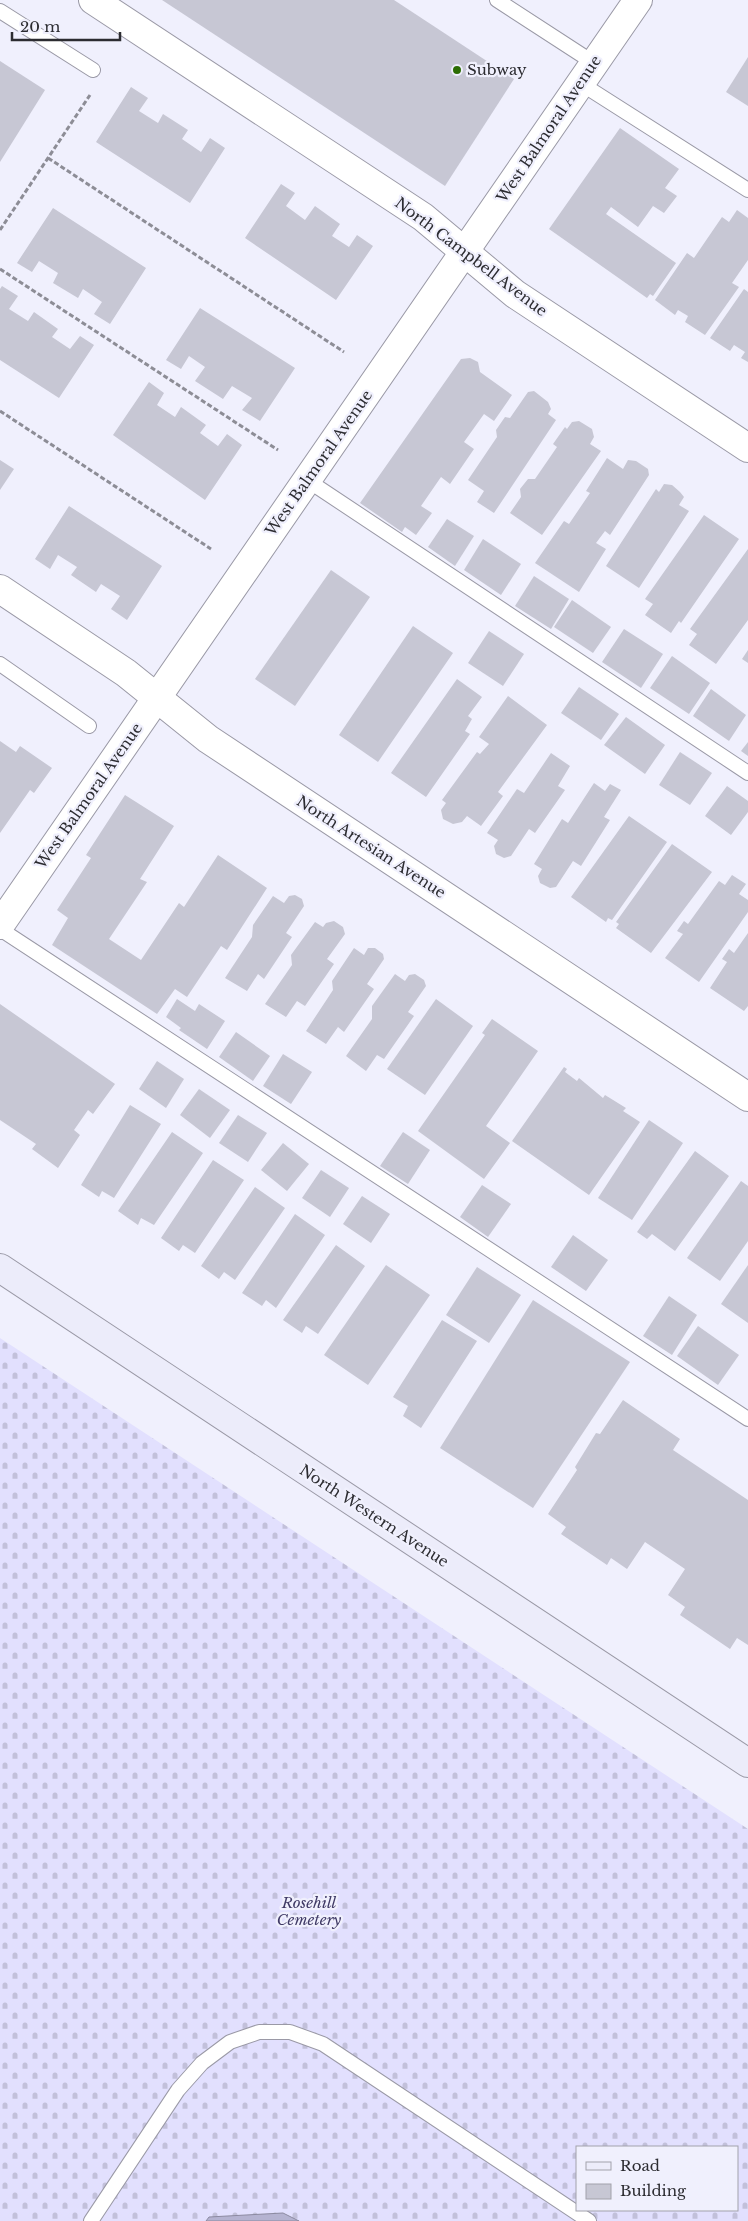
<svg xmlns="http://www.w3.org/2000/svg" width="748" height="2221" viewBox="0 0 748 2221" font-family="'Libre Baskerville',serif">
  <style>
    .cemetery { fill: url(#cemetery-stones); fill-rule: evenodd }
    .water { fill: #b5b3d1; stroke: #8c8aa1 }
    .building { fill: #c7c7d4 }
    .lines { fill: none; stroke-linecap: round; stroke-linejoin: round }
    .lane-casing { stroke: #9a99a6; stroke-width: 16 }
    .street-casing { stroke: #9a99a6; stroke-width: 30 }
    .secondary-casing { stroke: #9a99a6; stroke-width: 30 }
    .path { stroke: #8d8d96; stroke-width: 3; stroke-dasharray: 5 2.5; stroke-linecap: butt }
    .lane { stroke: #fff; stroke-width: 14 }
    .street { stroke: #fff; stroke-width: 28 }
    .secondary { stroke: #ececfa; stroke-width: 28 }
    .poi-dot { fill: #2c6d04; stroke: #f0f0fd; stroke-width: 2 }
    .labels { text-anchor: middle; stroke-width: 4.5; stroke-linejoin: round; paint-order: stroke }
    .poi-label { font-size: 15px; fill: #2c2c31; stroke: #f0f0fd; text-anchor: start }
    .street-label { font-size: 15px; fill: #2c2c31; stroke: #f0f0fd }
    .park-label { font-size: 15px; font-style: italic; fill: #403b66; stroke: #f0f0fd }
  </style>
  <defs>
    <pattern id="cemetery-stones" width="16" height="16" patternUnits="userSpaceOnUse" patternTransform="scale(1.25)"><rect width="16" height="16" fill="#e2e0fe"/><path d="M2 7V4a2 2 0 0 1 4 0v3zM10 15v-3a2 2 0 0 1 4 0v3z" fill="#c2c0da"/></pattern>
  </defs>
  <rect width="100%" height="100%" fill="#f0f0fd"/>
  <path class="cemetery" d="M0 1338 748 1829V2221H0ZM577 2147H737V2210H577Z"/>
  <path class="water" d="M283 2213 299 2221H206L209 2217Z"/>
  <g class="building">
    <path d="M162 0H394L514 79 445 186Z"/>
    <path d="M748 57V106L726 92Z"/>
    <path d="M0 61 45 90 0 162Z"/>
    <path d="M131 87 148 98 139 111 158 123 163 114 188 130 182 139 201 152 210 138 225 148 190 203 96 142Z"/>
    <path d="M620 128 679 169 665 188 677 196 664 213 653 206 638 227 611 207 606 214 676 263 653 296 650 294 647 298 549 229Z"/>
    <path d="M281 184 295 193 286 206 305 220 315 206 340 224 332 236 349 247 357 235 373 246 336 300 245 238Z"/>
    <path d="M53 208 146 268 110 324 94 314 102 302 83 289 78 298 53 283 58 273 39 261 32 272 17 263Z"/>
    <path d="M737 210 748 218V260L732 283 739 287 705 335 685 322 688 316 678 310 675 315 655 300 687 253 694 258 722 217 729 222Z"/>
    <path d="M2 286 18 296 9 309 28 321 34 312 58 329 52 337 70 349 80 336 94 345 59 398 0 360V289Z"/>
    <path d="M744 289 748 292V362L741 358 745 352 734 345 730 351 710 338Z"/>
    <path d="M200 308 295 368 260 421 242 410 252 398 232 386 223 399 195 381 205 367 189 356 181 369 166 360Z"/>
    <path d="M470 358 478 362 480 372 512 395 494 421 484 414 464 442 474 449 450 484 441 477 421 506 432 513 416 535 405 527 402 532 360 503 461 359Z"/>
    <path d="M149 382 164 393 157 405 175 417 181 407 206 425 200 433 218 446 227 434 242 445 205 500 113 435Z"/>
    <path d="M534 391 548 402 551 409 548 414 556 420 494 513 477 502 484 491 468 480 497 437 496 430 505 417 510 418 528 392Z"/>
    <path d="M579 421 592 429 594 437 590 444 601 451 542 535 510 513 521 497 520 489 528 479H535L557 447 553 444 565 427 567 429 572 422Z"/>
    <path d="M607 458 623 469 628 460 636 461 648 469 649 475 610 535 605 531 596 543 606 549 579 592 535 563 564 521 569 524 590 493 586 491Z"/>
    <path d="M0 460 14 469 0 490Z"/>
    <path d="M664 484 672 485 680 492 684 497 679 505 689 511 639 588 606 566 656 489 659 492Z"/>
    <path d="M69 506 162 566 127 620 111 609 120 596 101 584 96 592 71 575 77 567 58 555 50 569 35 559Z"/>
    <path d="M704 515 739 539 681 623 679 621 671 633 645 615 653 604 645 599Z"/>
    <path d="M447 519 474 536 455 566 428 547Z"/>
    <path d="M483 539 521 564 501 595 464 570Z"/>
    <path d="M748 549V620L716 664 689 645 697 634 690 629Z"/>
    <path d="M331 570 370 597 295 706 255 679Z"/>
    <path d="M534 576 569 599 551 629 515 606Z"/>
    <path d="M572 600 611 627 593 653 554 627Z"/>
    <path d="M413 626 453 653 378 762 339 735Z"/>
    <path d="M624 629 663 654 641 688 602 662Z"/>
    <path d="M489 631 524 654 503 686 468 663Z"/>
    <path d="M748 650V663L742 659Z"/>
    <path d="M672 656 710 683 689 714 650 688Z"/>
    <path d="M457 679 482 697 468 716 472 719 465 731 470 734 426 797 391 773Z"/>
    <path d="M579 687 619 714 601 740 561 713Z"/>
    <path d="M711 689 746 715 729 741 693 716Z"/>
    <path d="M508 696 547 725 498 792 503 796 481 826 467 816 462 822 453 824 443 819 441 810 446 803 442 800 477 752 480 754 489 744 479 737Z"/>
    <path d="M626 717 665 745 645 774 604 745Z"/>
    <path d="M0 741 16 752 20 746 52 768 34 793 30 790 0 833Z"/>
    <path d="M748 742V756L741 751Z"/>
    <path d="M680 752 712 773 690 805 659 785Z"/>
    <path d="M551 753 570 766 558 786 565 790 535 833 529 829 511 856 504 858 496 854 494 846 498 840 487 833 517 789 524 793Z"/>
    <path d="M594 783 605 791 610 784 621 790 604 817 610 820 581 866 573 861 556 887 550 888 540 883 538 876 542 869 534 864 562 819 568 823Z"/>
    <path d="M727 786 748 801V812L731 835 705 816Z"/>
    <path d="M125 795 174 826 140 879 147 882 109 939 141 960 179 903 184 907 218 855 267 888 227 950 221 946 187 997 175 989 157 1014 52 945 68 918 57 910 91 858 86 855Z"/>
    <path d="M629 816 667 842 612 920 608 918 606 922 571 897Z"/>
    <path d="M672 844 712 872 651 953 616 928 619 924 616 922Z"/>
    <path d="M732 875 746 884 739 894 748 900V912L699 982 665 958 683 934 677 931 684 921 688 924 719 881 725 885Z"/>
    <path d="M295 895 302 899 304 906 286 933 292 937 264 979 258 974 247 991 225 978 252 937 253 925 273 896 284 903 289 896Z"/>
    <path d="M334 921 343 927 345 934 327 959 334 964 305 1006 297 1001 286 1017 265 1004 292 965 291 955 315 922 323 927 326 923Z"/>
    <path d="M748 933V1006L744 1011 710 988 727 962 722 959 729 949 734 953Z"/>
    <path d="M354 948 364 955 368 948H375L383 954 384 959 367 984 374 989 344 1032 338 1027 326 1044 306 1031 333 990 332 981Z"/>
    <path d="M395 974 405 981 409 975 415 974 424 980 426 986 408 1012 414 1016 384 1059 377 1055 366 1071 346 1056 372 1019V1006Z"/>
    <path d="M177 999 195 1011 199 1004 225 1021 207 1049 179 1030 181 1028 166 1017Z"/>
    <path d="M436 999 473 1026 425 1095 387 1069Z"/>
    <path d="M0 1004 115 1084 93 1114 88 1110 74 1130 80 1135 58 1168 32 1149 36 1144 0 1120Z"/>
    <path d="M492 1019 538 1051 486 1126 510 1143 484 1179 418 1131 485 1035 482 1033Z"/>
    <path d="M236 1032 270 1056 253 1081 219 1057Z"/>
    <path d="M283 1054 312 1072 291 1104 263 1086Z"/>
    <path d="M157 1061 184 1079 166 1108 139 1089Z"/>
    <path d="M564 1067 567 1069 565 1072 577 1081 579 1078 603 1098 605 1095 626 1108 623 1111 640 1122 589 1195 512 1141Z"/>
    <path d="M199 1089 230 1110 210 1138 180 1115Z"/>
    <path d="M130 1105 161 1124 114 1198 102 1191 99 1197 81 1185Z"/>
    <path d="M238 1115 267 1133 248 1162 219 1143Z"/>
    <path d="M649 1120 683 1143 632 1220 598 1198Z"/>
    <path d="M172 1132 203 1153 154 1225 141 1218 138 1225 118 1211Z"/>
    <path d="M403 1132 430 1150 408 1184 380 1166Z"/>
    <path d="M283 1143 309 1164 287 1191 261 1170Z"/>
    <path d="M695 1151 729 1176 675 1251 652 1234 647 1239 637 1232Z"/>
    <path d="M213 1160 244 1180 195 1253 183 1245 179 1251 161 1238Z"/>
    <path d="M321 1170 349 1188 330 1217 302 1198Z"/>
    <path d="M741 1181 748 1186V1241L720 1281 687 1258Z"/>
    <path d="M482 1185 511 1204 488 1237 460 1217Z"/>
    <path d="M255 1187 285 1208 235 1280 224 1272 219 1279 201 1266Z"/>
    <path d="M362 1196 390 1214 371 1243 343 1224Z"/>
    <path d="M295 1214 325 1235 276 1308 266 1300 262 1306 242 1293Z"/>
    <path d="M573 1235 608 1260 586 1291 551 1267Z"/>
    <path d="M336 1245 365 1266 318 1334 306 1326 302 1333 283 1320Z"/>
    <path d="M386 1265 430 1295 368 1385 324 1355Z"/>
    <path d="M748 1265V1323L721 1304Z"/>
    <path d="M477 1267 521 1295 489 1343 446 1315Z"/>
    <path d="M669 1296 697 1315 672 1355 643 1336Z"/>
    <path d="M533 1300 630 1362 533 1508 440 1448Z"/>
    <path d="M442 1320 477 1341 421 1428 403 1416 408 1406 393 1397Z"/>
    <path d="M698 1326 739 1355 718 1385 677 1356Z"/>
    <path d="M623 1400 680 1439 673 1450 748 1500V1645L737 1638 730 1649 680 1615 685 1607 668 1595 685 1569 645 1542 627 1569 611 1558 607 1565 561 1534 566 1527 548 1514 577 1470 575 1467 596 1433 600 1434Z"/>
  </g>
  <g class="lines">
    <defs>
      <g id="lane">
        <path d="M497 0 594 63"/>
        <path d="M0 11 93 70"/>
        <path d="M580 83 748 190"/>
        <path d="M307 480 748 773"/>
        <path d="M0 664 89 726"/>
        <path d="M0 929 748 1419"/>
        <path d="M91 2221 178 2090 202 2063 230 2042 259 2032H290L323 2044 589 2221"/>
      </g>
      <g id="street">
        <path d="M93 0 423 217 515 294 748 448"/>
        <path d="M0 589 126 673 208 739 748 1097"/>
        <path d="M0 925 638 0"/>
      </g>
      <path id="secondary" d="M0 1268 748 1763"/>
    </defs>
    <use href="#lane" class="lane-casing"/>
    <use href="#street" class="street-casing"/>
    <use href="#secondary" class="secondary-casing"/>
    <g class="path">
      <path d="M48 158 344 352"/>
      <path d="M0 230 90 95"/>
      <path d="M0 269 278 450"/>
      <path d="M0 411 211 549"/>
    </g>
    <use href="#lane" class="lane"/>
    <use href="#street" class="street"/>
    <use href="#secondary" class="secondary"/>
  </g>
  <circle class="poi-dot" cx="457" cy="70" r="5"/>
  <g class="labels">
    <g class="poi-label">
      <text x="467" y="75">Subway</text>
    </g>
    <g class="street-label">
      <text transform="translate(549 129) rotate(-56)" y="5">West Balmoral Avenue</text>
      <text transform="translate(471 257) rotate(37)" y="5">North Campbell Avenue</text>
      <text transform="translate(319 463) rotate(-55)" y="5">West Balmoral Avenue</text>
      <text transform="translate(89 796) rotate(-55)" y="5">West Balmoral Avenue</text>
      <text transform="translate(371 847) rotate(33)" y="5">North Artesian Avenue</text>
      <text transform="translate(374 1516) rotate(33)" y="5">North Western Avenue</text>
    </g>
    <g class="park-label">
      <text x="309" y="1908">Rosehill<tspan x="309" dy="17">Cemetery</tspan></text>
    </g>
  </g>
  <rect x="576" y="2146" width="162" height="65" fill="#f0f0fd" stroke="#a2a2ab"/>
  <rect x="586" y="2162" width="25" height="8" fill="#ececfa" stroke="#a2a2ab"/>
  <text x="620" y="2171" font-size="15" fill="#2c2c31">Road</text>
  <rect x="586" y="2184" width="25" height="15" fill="#c7c7d4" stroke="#a2a2ab"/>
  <text x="620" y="2196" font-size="15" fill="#2c2c31">Building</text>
  <path d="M12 32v8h108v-8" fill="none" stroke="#2c2c31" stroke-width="2.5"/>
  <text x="20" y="32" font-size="15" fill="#2c2c31" stroke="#f0f0fd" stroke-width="4" paint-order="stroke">20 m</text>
</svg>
